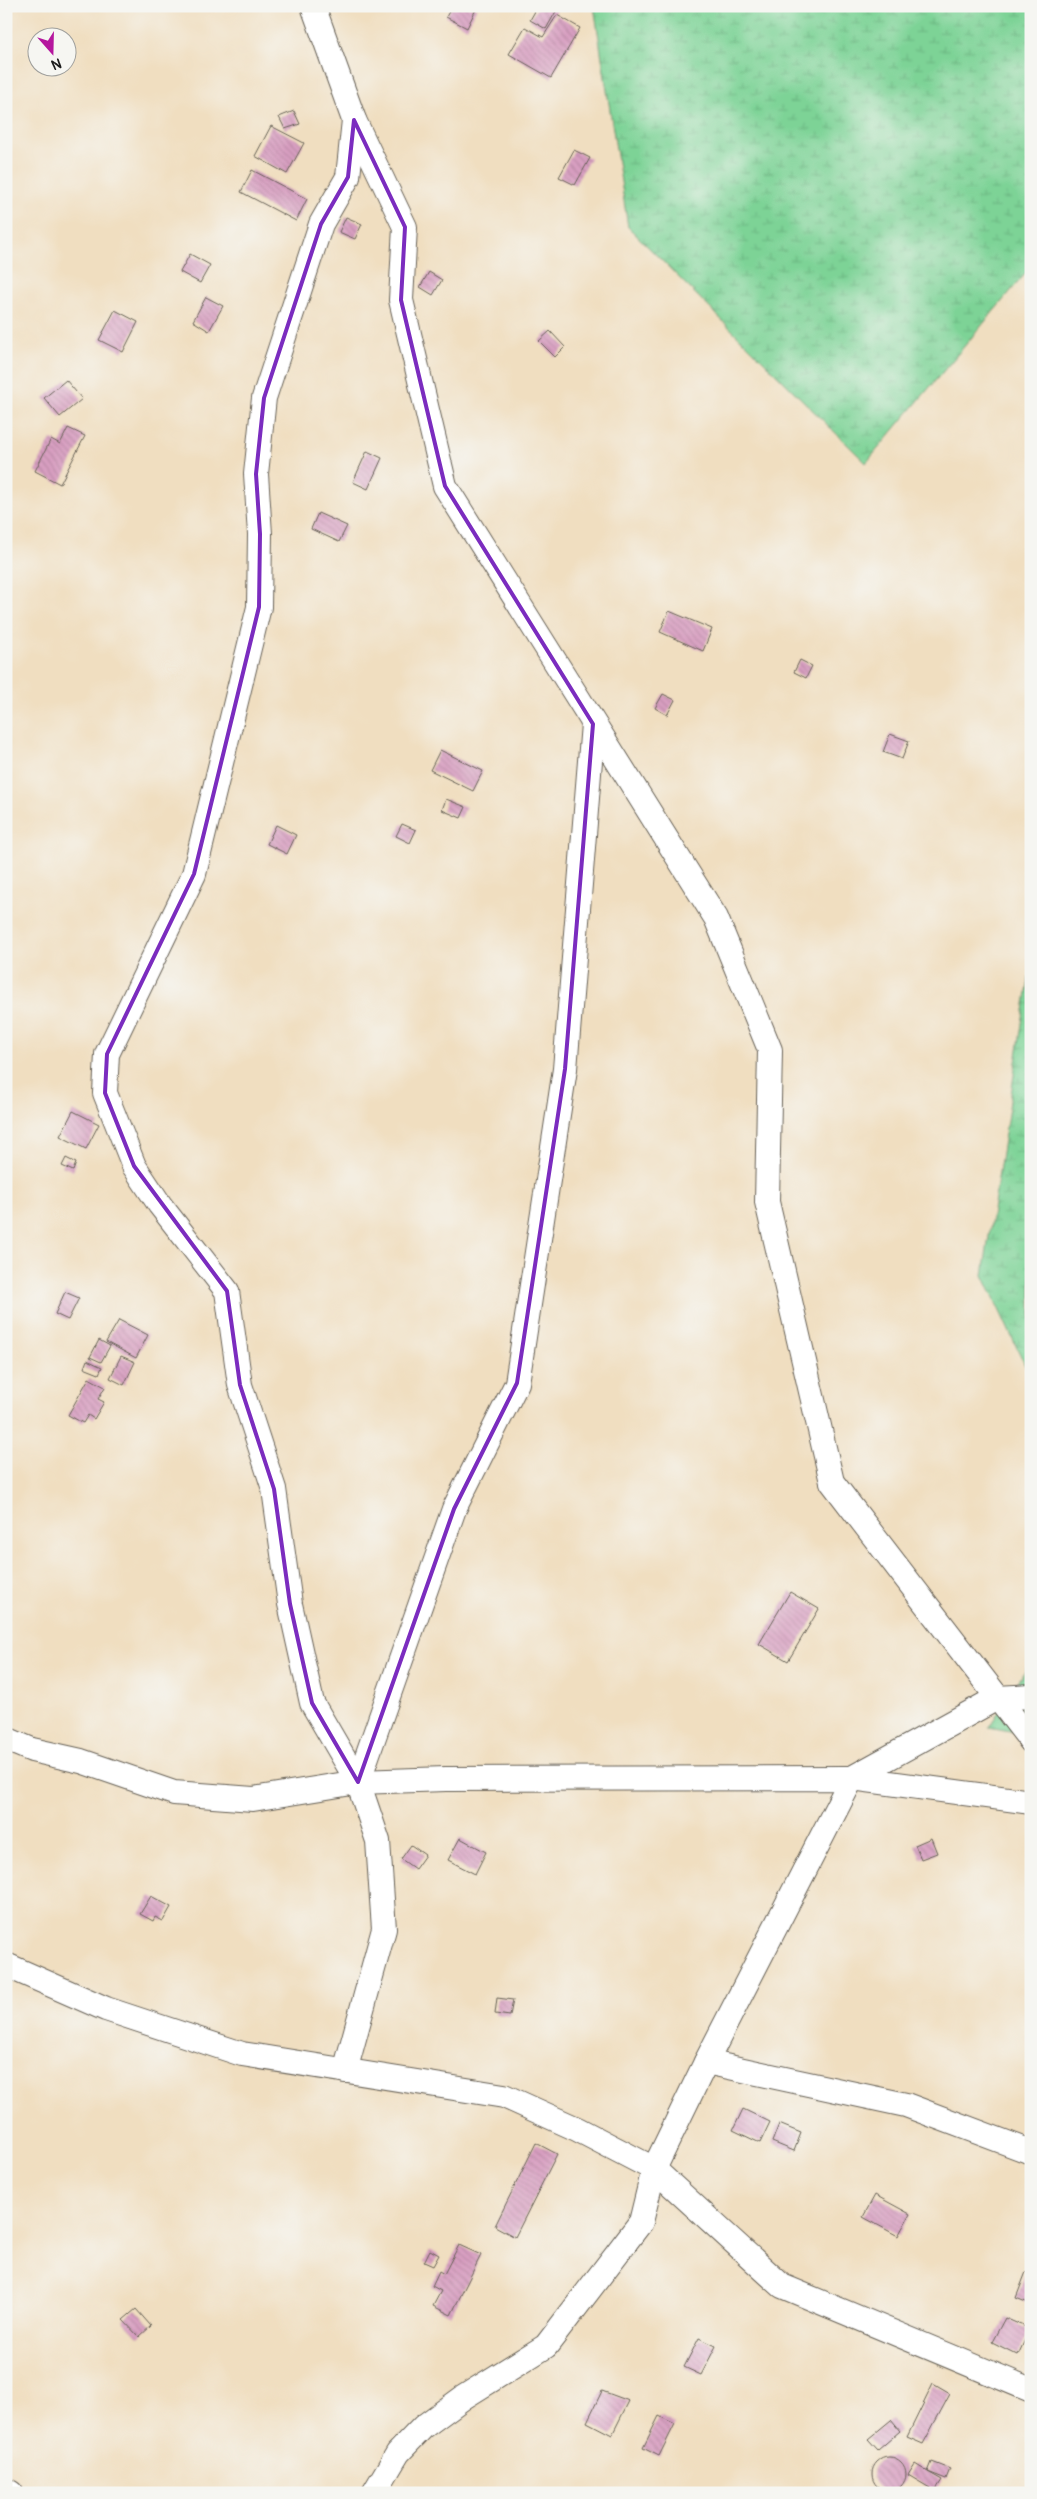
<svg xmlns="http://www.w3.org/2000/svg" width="1037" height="2499" viewBox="0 0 1037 2499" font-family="Pangolin,sans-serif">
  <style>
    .wetland { fill: url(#wetland-marsh); stroke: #4c7859 }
    .building { fill: url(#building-back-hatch) }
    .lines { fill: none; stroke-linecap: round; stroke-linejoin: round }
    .minor-casing { stroke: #666055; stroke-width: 26 }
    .minor { stroke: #fff; stroke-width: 24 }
    .marked { fill: none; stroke: #7b2cbf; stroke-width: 4; stroke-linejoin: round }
  </style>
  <defs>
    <pattern id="wetland-marsh" width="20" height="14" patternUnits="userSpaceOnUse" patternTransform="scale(1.25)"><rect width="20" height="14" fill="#7dd396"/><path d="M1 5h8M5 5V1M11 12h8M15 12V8" fill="none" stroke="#6bb581"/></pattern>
    <pattern id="building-back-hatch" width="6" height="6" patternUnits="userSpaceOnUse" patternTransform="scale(1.25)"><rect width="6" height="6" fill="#d89fc1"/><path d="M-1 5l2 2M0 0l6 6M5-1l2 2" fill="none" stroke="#b988a5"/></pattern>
  </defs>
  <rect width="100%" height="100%" fill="#f6f6f2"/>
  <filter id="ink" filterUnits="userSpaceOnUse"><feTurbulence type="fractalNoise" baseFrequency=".02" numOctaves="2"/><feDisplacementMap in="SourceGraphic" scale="10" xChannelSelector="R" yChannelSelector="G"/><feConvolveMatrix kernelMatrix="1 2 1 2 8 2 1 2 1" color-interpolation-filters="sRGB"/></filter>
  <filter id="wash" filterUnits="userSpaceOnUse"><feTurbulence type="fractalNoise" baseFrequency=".0096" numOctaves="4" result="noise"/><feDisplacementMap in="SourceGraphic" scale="20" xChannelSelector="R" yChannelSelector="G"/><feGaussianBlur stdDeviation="1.12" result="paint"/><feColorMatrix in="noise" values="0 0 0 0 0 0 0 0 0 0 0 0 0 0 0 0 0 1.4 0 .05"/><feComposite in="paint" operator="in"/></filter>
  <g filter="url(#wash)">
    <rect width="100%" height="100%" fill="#f0dec0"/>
    <g class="wetland">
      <path d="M594 6H1031V267L866 463 628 227Z"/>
      <path d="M1031 966V1378L983 1275Z"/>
      <path d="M1031 1662V1735L989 1727Z"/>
    </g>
    <g id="blocks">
      <g class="building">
        <path d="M452 6 477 7 467 28 446 17Z"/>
        <path d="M538 6H559L546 29 530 20Z"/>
        <path d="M557 15 580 28 551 78 509 54 525 27 543 37Z"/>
        <path d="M294 111 300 124 285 129 279 117Z"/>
        <path d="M271 126 304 143 287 174 255 156Z"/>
        <path d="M574 150 590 158 575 185 559 177Z"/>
        <path d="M252 170 307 199 296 221 241 192Z"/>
        <path d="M346 217 362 224 355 239 339 232Z"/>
        <path d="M190 254 210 265 200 283 180 272Z"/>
        <path d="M429 272 442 280 433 295 420 287Z"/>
        <path d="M206 297 223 306 209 331 193 321Z"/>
        <path d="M115 310 138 322 123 352 99 340Z"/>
        <path d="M550 331 565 347 555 357 539 341Z"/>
        <path d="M66 380 82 399 60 417 44 398Z"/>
        <path d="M68 428 85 436 60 484 35 471 51 439 60 444Z"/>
        <path d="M367 451 382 458 368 489 353 482Z"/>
        <path d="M318 513 347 526 339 542 311 529Z"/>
        <path d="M669 611 712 629 703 651 660 632Z"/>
        <path d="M800 660 812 666 806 678 794 672Z"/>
        <path d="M663 694 675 700 667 715 655 708Z"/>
        <path d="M890 734 909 741 902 759 883 752Z"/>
        <path d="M440 750 483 771 473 791 430 770Z"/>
        <path d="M446 799 466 807 461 818 442 810Z"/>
        <path d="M402 824 416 830 410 843 396 836Z"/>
        <path d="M276 825 296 835 287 854 267 844Z"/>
        <path d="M73 1111 99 1124 86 1149 60 1136Z"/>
        <path d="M66 1158 76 1163 73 1171 62 1166Z"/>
        <path d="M65 1292 79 1298 68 1320 55 1314Z"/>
        <path d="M119 1320 148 1335 136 1358 106 1342Z"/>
        <path d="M99 1340 110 1346 101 1362 90 1357Z"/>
        <path d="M121 1356 135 1362 124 1385 110 1378Z"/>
        <path d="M87 1360 102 1367 99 1374 84 1368Z"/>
        <path d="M89 1378 105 1387 98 1399 104 1402 94 1419 88 1415 83 1423 68 1415Z"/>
        <path d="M790 1592 819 1609 788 1661 759 1644Z"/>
        <path d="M460 1838 486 1852 475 1874 448 1860Z"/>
        <path d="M931 1838 937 1853 921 1859 915 1845Z"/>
        <path d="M411 1845 425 1855 415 1869 401 1859Z"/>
        <path d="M151 1896 171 1907 163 1921 155 1917 153 1921 140 1914Z"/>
        <path d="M497 1998 513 2000 510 2016 495 2014Z"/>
        <path d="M743 2109 770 2122 760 2143 733 2130Z"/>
        <path d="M779 2124 801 2133 794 2151 772 2142Z"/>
        <path d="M536 2143 557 2154 515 2237 495 2226Z"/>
        <path d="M875 2195 910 2214 898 2236 863 2217Z"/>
        <path d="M459 2245 481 2255 451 2315 433 2306 441 2291 432 2286 439 2271 444 2274Z"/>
        <path d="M430 2250 439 2255 433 2266 424 2262Z"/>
        <path d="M1026 2272 1031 2274V2304L1016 2298Z"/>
        <path d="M136 2309 151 2326 139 2337 123 2320Z"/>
        <path d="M1005 2318 1030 2329 1018 2355 992 2342Z"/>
        <path d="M699 2338 716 2346 701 2375 684 2367Z"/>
        <path d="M933 2384 950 2394 923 2444 907 2437Z"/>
        <path d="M602 2391 629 2401 612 2435 587 2422Z"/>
        <path d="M659 2416 675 2424 659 2456 643 2448Z"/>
        <path d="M891 2420 900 2431 878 2450 868 2439Z"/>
        <circle cx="889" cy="2474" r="17"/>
        <path d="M932 2462 950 2469 946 2479 928 2472 942 2480 935 2491 908 2475 915 2464 928 2472Z"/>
      </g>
    </g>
  </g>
  <g filter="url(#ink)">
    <use href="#blocks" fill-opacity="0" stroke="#666055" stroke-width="1"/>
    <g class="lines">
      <defs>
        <g id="minor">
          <path d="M313 6 354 120 348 177 321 224 264 398 256 474 260 534 259 607 194 874 107 1054 105 1093 134 1166 160 1205 227 1291 240 1385 274 1489 290 1604 312 1703 358 1782 378 1841 384 1929 345 2071"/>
          <path d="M354 120 405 227 401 300 445 486 716 918 770 1050 767 1202 832 1482 1031 1741"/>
          <path d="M6 1739 32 1750 81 1761 174 1793 253 1799 358 1782 446 1779 852 1778 1031 1802"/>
          <path d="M358 1782 454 1509 517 1383 565 1069 593 724"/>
          <path d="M6 1965 106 2009 242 2054 504 2096 577 2129 654 2169 782 2286 1031 2390"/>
          <path d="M706 2062 906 2105 1031 2152"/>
          <path d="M6 2490 11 2493"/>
          <path d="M374 2493 398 2453 423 2427 464 2397 546 2346 641 2222 654 2169 706 2062 852 1778 997 1698 1031 1696"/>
        </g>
      </defs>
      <use href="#minor" class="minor-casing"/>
      <use href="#minor" class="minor"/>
    </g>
  </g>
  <path class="marked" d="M354 120 405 227 401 300 445 486 593 724 565 1069 517 1383 454 1509 358 1782 312 1703 290 1604 274 1489 240 1385 227 1291 134 1166 105 1093 107 1054 194 874 259 607 260 534 256 474 264 398 321 224 348 177Z"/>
  <rect width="1037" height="2499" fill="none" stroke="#f6f6f2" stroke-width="25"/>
  <g transform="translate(52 52) rotate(160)"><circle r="24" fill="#f6f6f2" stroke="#9f9f9c"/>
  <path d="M0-4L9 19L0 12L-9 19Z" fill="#b5179e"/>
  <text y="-8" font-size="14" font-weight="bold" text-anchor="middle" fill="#1c1c1c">N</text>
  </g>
</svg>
